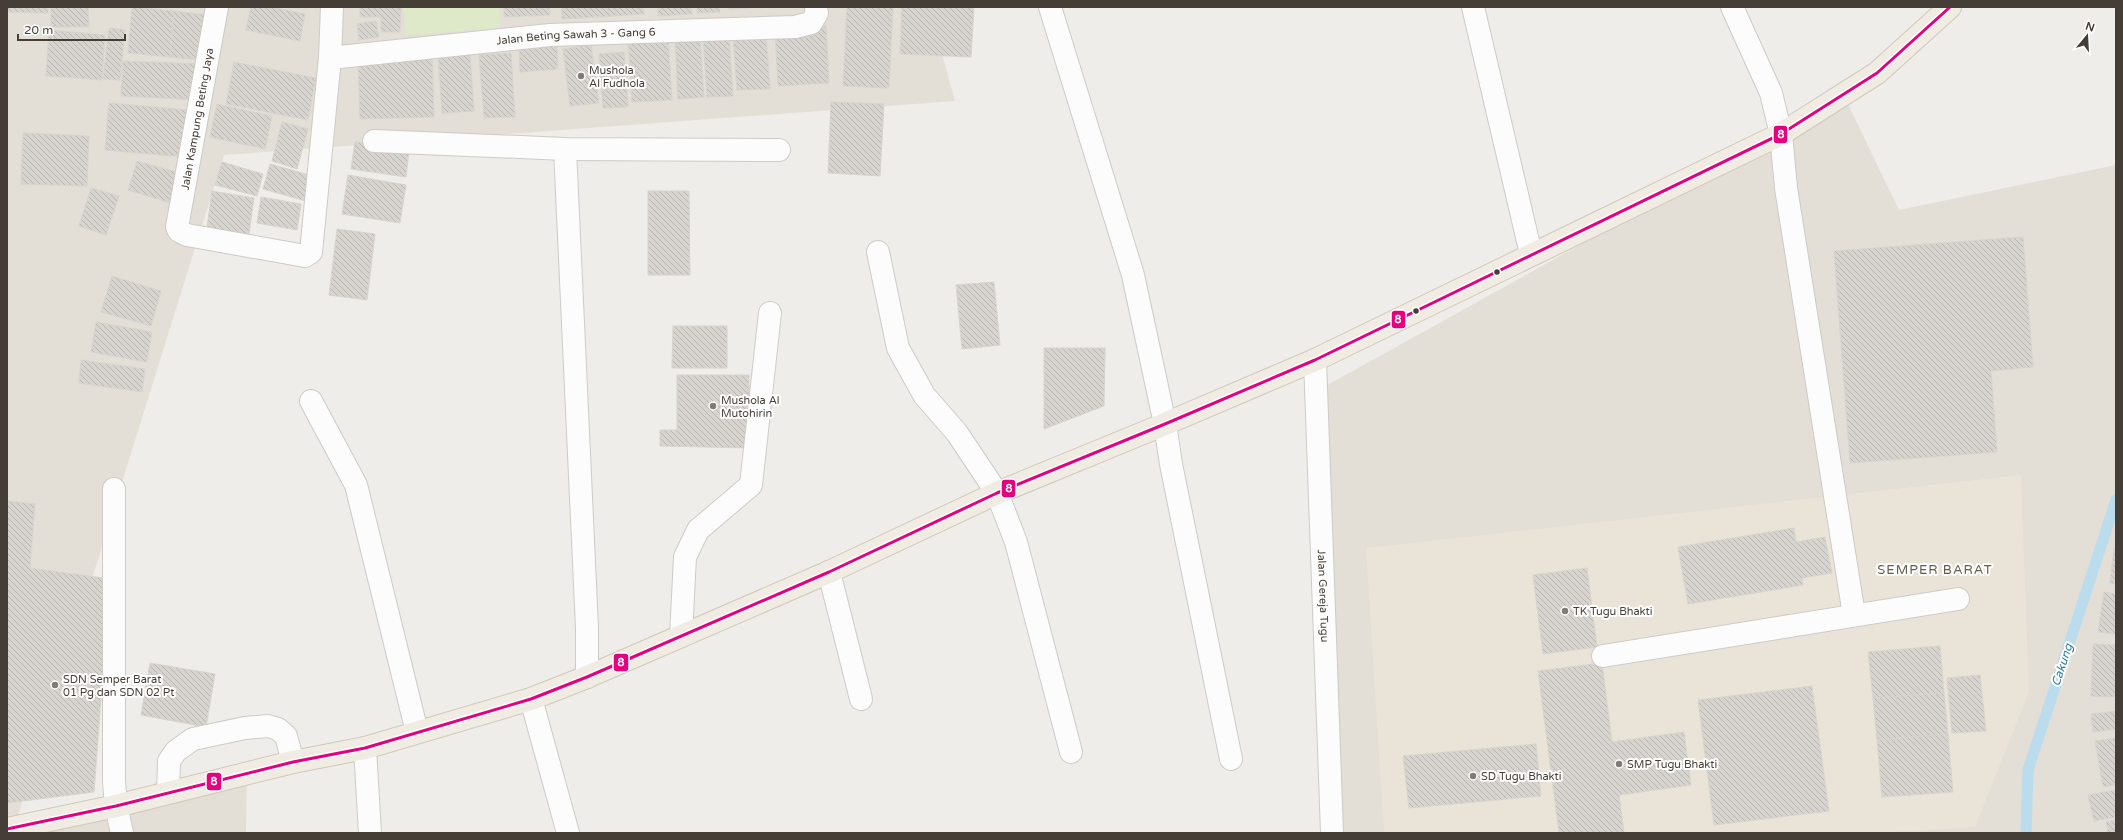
<svg xmlns="http://www.w3.org/2000/svg" width="2123" height="840" viewBox="0 0 2123 840" font-family="'Varela Round',sans-serif">
  <style>
    .residential { fill: #e3ded6 }
    .education { fill: #eae3d8 }
    .green { fill: #dee9ca }
    .lines { fill: none; stroke-linecap: round; stroke-linejoin: round }
    .stream { stroke: #badcec; stroke-width: 11 }
    .building { fill: url(#building-back-hatch); stroke: #d7d4cf }
    .minor-casing { stroke: #cdcbc7; stroke-width: 24 }
    .major-casing { stroke: #d1c8b8; stroke-width: 24 }
    .minor { stroke: #fdfcfc; stroke-width: 22 }
    .major { stroke: #f0ebe3; stroke-width: 22 }
    .bus-1-casing { stroke: #fff; stroke-width: 6 }
    .bus-1 { stroke: #e5007d; stroke-width: 3 }
    .poi-dot { fill: #807b75; stroke: #fff; stroke-width: 1.5 }
    .bus-dot { fill: #453e36; stroke: #fff; stroke-width: 1.5 }
    .labels { text-anchor: middle; stroke-width: 4; stroke-linejoin: round; paint-order: stroke }
    .street-label { font-size: 11px; fill: #453e36; stroke: #fff }
    .poi-label { font-size: 11px; fill: #453e36; stroke: #fff; text-anchor: start }
    .water-label { font-size: 12px; font-style: italic; fill: #317ca4; stroke: #fff }
    .quarter-label { font-size: 13px; letter-spacing: 1px; fill: #675b4d; stroke: #fff }
    .line-badge { stroke: #fff; stroke-width: 1.5 }
    .badge-label { font-size: 11px; text-anchor: middle; font-weight: bold; fill: #fff }
  </style>
  <defs>
    <pattern id="building-back-hatch" width="6" height="6" patternUnits="userSpaceOnUse"><rect width="6" height="6" fill="#d7d4d0"/><path d="M-1 5l2 2M0 0l6 6M5-1l2 2" fill="none" stroke="#bab7b3"/></pattern>
  </defs>
  <rect width="100%" height="100%" fill="#efede9"/>
  <g class="residential">
    <path d="M7 7H929L955 101 224 155 18 816 247 773 246 833H7Z"/>
    <path d="M1845 98 1899 210 2116 165V833H1324L1313 393Z"/>
  </g>
  <path class="education" d="M2021 475 2029 692 1975 827 1878 833H1384L1366 548Z"/>
  <path class="green" d="M404 7H499L500 28 406 35Z"/>
  <g class="lines">
    <path class="stream" d="M2026 833 2028 770 2116 500"/>
  </g>
  <g class="building">
    <path d="M7 7H48V13L7 12Z"/>
    <path d="M51 7H88L89 27H51Z"/>
    <path d="M132 7 174 11 170 57 128 53Z"/>
    <path d="M251 7H271L305 14 300 41 246 30Z"/>
    <path d="M360 7H401L400 32H381V17H360Z"/>
    <path d="M504 7H549L550 15 504 17Z"/>
    <path d="M562 7H644V14L562 19Z"/>
    <path d="M658 7H692V14L658 16Z"/>
    <path d="M697 7H719L720 12 697 13Z"/>
    <path d="M729 7H762L729 9Z"/>
    <path d="M847 7H893L889 88 843 86Z"/>
    <path d="M902 7H974L971 57 900 54Z"/>
    <path d="M174 11 207 15 203 60 170 57Z"/>
    <path d="M376 21 379 37 359 40 357 24Z"/>
    <path d="M826 26 829 83 778 86 775 30Z"/>
    <path d="M109 28 125 30 120 80 103 79Z"/>
    <path d="M49 30 105 35 102 80 46 76Z"/>
    <path d="M766 33 770 89 737 90 733 36Z"/>
    <path d="M729 35 733 96 707 97 703 36Z"/>
    <path d="M668 36 672 100 632 102 628 38Z"/>
    <path d="M700 36 704 97 678 99 675 38Z"/>
    <path d="M557 44 558 69 520 72 519 46Z"/>
    <path d="M591 45 599 103 570 106 563 49Z"/>
    <path d="M624 52 628 107 603 108 599 54Z"/>
    <path d="M511 53 515 117 484 118 479 55Z"/>
    <path d="M470 54 474 111 442 113 438 56Z"/>
    <path d="M432 56 434 117 360 119 358 58Z"/>
    <path d="M123 61 199 64 198 100 121 96Z"/>
    <path d="M234 62 316 78 308 120 226 104Z"/>
    <path d="M831 102 884 104 880 176 828 173Z"/>
    <path d="M109 103 189 110 185 157 105 150Z"/>
    <path d="M217 104 272 116 265 149 210 137Z"/>
    <path d="M282 122 308 129 297 169 272 161Z"/>
    <path d="M23 133 89 136 87 186 21 184Z"/>
    <path d="M355 142 409 150 406 177 351 169Z"/>
    <path d="M137 161 183 174 174 204 128 190Z"/>
    <path d="M222 162 263 174 257 196 215 185Z"/>
    <path d="M270 164 313 176 306 201 263 189Z"/>
    <path d="M348 175 406 185 400 223 342 214Z"/>
    <path d="M91 188 119 196 106 235 79 226Z"/>
    <path d="M212 191 254 198 248 241 206 235Z"/>
    <path d="M648 191H689L690 275H648Z"/>
    <path d="M261 197 301 204 297 230 257 223Z"/>
    <path d="M337 229 375 234 367 300 329 295Z"/>
    <path d="M2023 237 2033 367 1991 371 1997 452 1850 463 1834 251Z"/>
    <path d="M112 276 161 291 151 326 101 312Z"/>
    <path d="M994 282 1000 345 962 349 956 285Z"/>
    <path d="M96 322 152 332 147 362 91 352Z"/>
    <path d="M673 326H727V368H672Z"/>
    <path d="M1044 348H1105L1104 406 1044 429Z"/>
    <path d="M81 360 145 369 142 392 79 383Z"/>
    <path d="M677 375H749V448L660 446V430H677Z"/>
    <path d="M7 501 35 504 30 568 110 579 94 792 7 803Z"/>
    <path d="M1794 528 1796 542 1825 537 1832 573 1802 578 1803 585 1688 604 1678 547Z"/>
    <path d="M2114 548H2116V584L2110 583Z"/>
    <path d="M1587 568 1597 647 1543 654 1533 575Z"/>
    <path d="M2104 592 2116 594V634L2098 632Z"/>
    <path d="M2093 644 2116 645V697L2091 696Z"/>
    <path d="M1940 646 1944 693 1873 698 1868 652Z"/>
    <path d="M150 663 215 674 206 727 141 715Z"/>
    <path d="M1602 663 1612 742 1684 732 1691 785 1619 795 1624 833H1559L1538 671Z"/>
    <path d="M1980 675 1986 731 1952 733 1947 678Z"/>
    <path d="M1812 686 1829 811 1714 825 1698 700Z"/>
    <path d="M1944 693 1948 734 1877 740 1873 698Z"/>
    <path d="M2116 711V729L2093 732 2091 714Z"/>
    <path d="M1948 734 1953 792 1882 797 1877 740Z"/>
    <path d="M2116 738V785L2103 787 2095 741Z"/>
    <path d="M1536 744 1541 796 1409 808 1403 756Z"/>
    <path d="M2116 790V817L2094 821 2088 795Z"/>
    <path d="M2116 820V833H2108L2106 822Z"/>
  </g>
  <g class="lines">
    <defs>
      <g id="minor">
        <path d="M217 7 177 227 179 231 187 235 305 256 311 252 330 58 332 7"/>
        <path d="M1050 7 1133 275 1165 424 1171 464 1231 759"/>
        <path d="M1473 7 1531 254"/>
        <path d="M1732 7 1771 93 1781 134 1786 188 1854 615"/>
        <path id="s1" d="M330 58 550 35 795 27 811 23 817 13 816 7"/>
        <path d="M374 141 565 149 779 150"/>
        <path d="M565 149 587 628V677"/>
        <path d="M878 252 898 348 924 395 957 433 997 493 1016 542 1071 752"/>
        <path id="s2" d="M1315 360 1332 833"/>
        <path d="M311 401 356 485 417 732"/>
        <path d="M114 489V781L116 806 122 833"/>
        <path d="M829 572 861 699"/>
        <path d="M681 636 685 557 698 530 751 485 770 313"/>
        <path d="M1603 656 1958 599"/>
        <path d="M531 699 568 833"/>
        <path d="M365 748 370 833"/>
        <path d="M168 793 169 761 176 751 193 739 245 728 268 726 278 729 286 736 293 762"/>
      </g>
      <path id="major" d="M7 829 116 806 293 762 365 748 531 699 587 677 829 572 997 493 1165 424 1315 360 1781 134 1877 73 1950 7"/>
    </defs>
    <use href="#minor" class="minor-casing"/>
    <use href="#major" class="major-casing"/>
    <use href="#minor" class="minor"/>
    <use href="#major" class="major"/>
    <defs>
      <path id="bus-1" d="M7 829 116 806 293 762 365 748 531 699 587 677 829 572 997 493 1165 424 1315 360 1781 134 1877 73 1950 7"/>
    </defs>
    <use href="#bus-1" class="bus-1-casing"/>
    <use href="#bus-1" class="bus-1"/>
  </g>
  <g class="poi-dot">
    <circle cx="581" cy="76" r="4"/>
    <circle cx="713" cy="406" r="4"/>
    <circle cx="1565" cy="611" r="4"/>
    <circle cx="55" cy="685" r="4"/>
    <circle cx="1619" cy="764" r="4"/>
    <circle cx="1473" cy="776" r="4"/>
  </g>
  <g class="bus-dot">
    <circle cx="1497" cy="272" r="3.5"/>
    <circle cx="1416" cy="311" r="3.5"/>
  </g>
  <g class="labels">
    <g class="street-label">
      <text dy="4" stroke="none"><textPath href="#s1" startOffset="247">Jalan Beting Sawah 3 - Gang 6</textPath></text>
      <text transform="translate(197 119) rotate(-80)" y="4">Jalan Kampung Beting Jaya</text>
      <text dy="4" stroke="none"><textPath href="#s2" startOffset="236">Jalan Gereja Tugu</textPath></text>
    </g>
    <g class="poi-label">
      <text x="589" y="74">Mushola<tspan x="589" dy="13">Al Fudhola</tspan></text>
      <text x="721" y="404">Mushola Al<tspan x="721" dy="13">Mutohirin</tspan></text>
      <text x="1573" y="615">TK Tugu Bhakti</text>
      <text x="63" y="683">SDN Semper Barat<tspan x="63" dy="13">01 Pg dan SDN 02 Pt</tspan></text>
      <text x="1627" y="768">SMP Tugu Bhakti</text>
      <text x="1481" y="780">SD Tugu Bhakti</text>
    </g>
    <g class="water-label">
      <text transform="translate(2062 665) rotate(-72)" y="4">Cakung</text>
    </g>
    <g class="quarter-label">
      <text x="1935" y="574">SEMPER BARAT</text>
    </g>
  </g>
  <g class="line-badge">
    <rect x="1773" y="125" width="15" height="19" rx="4" fill="#e5007d"/>
    <rect x="1391" y="310" width="15" height="19" rx="4" fill="#e5007d"/>
    <rect x="1001" y="479" width="15" height="19" rx="4" fill="#e5007d"/>
    <rect x="613" y="653" width="16" height="19" rx="4" fill="#e5007d"/>
    <rect x="206" y="772" width="16" height="19" rx="4" fill="#e5007d"/>
  </g>
  <g class="badge-label">
    <text x="1781" y="138">8</text>
    <text x="1398" y="323">8</text>
    <text x="1009" y="492">8</text>
    <text x="621" y="666">8</text>
    <text x="214" y="785">8</text>
  </g>
  <rect width="2123" height="840" fill="none" stroke="#453e36" stroke-width="16"/>
  <g transform="translate(2087 36) rotate(18)" stroke="#ffffff" stroke-width="3" paint-order="stroke">
  <path d="M0-3L7 15L0 10L-7 15Z" fill="#453e36"/>
  <text y="-6" font-size="11" font-weight="bold" text-anchor="middle" fill="#453e36">N</text>
  </g>
  <path d="M18 34v6h107v-6" fill="none" stroke="#453e36" stroke-width="2"/>
  <text x="24" y="34" font-size="12" fill="#453e36" stroke="#ffffff" stroke-width="3" paint-order="stroke">20 m</text>
</svg>
